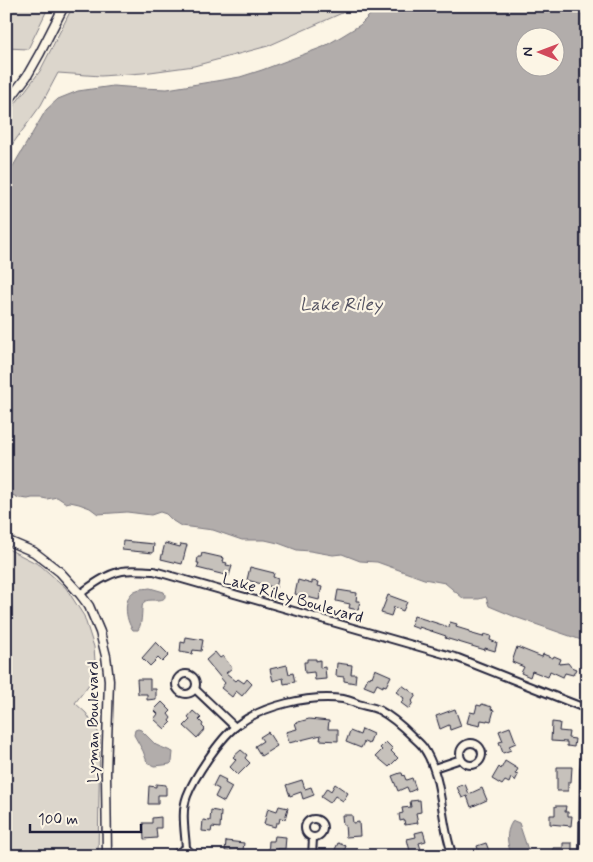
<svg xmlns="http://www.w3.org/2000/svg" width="593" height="862" viewBox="0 0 593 862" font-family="Mynerve,sans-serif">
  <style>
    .green { fill: #dcd6cc; stroke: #7f7c84 }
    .water { fill: #b2adab; stroke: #78757e; fill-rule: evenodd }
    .building { fill: #c6c1bb; stroke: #22223b }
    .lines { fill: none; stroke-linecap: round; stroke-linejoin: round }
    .minor-casing { stroke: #22223b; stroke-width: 10 }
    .tertiary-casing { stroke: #22223b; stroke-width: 11 }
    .minor { stroke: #fcf5e5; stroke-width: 6 }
    .tertiary { stroke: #fcf5e5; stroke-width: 8 }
    .labels { text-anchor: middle; stroke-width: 4.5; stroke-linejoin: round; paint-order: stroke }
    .street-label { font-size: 16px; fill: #22223b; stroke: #fcf5e5 }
    .water-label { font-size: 18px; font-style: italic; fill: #545362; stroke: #fcf5e5 }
  </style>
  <rect width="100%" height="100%" fill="#fcf5e5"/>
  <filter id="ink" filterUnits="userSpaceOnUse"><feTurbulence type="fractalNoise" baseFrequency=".02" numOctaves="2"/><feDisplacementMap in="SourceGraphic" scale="10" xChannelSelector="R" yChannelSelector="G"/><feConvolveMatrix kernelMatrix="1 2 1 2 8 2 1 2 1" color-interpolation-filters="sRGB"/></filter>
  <g filter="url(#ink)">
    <g class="green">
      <path d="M6 6H49L28 49 6 48Z"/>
      <path d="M73 6H351L342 13 268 46 194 66 143 73 101 76 58 73 41 105 6 153V116L40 71Z"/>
      <path d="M6 548 40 565 66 588 84 616 94 647 96 675 75 703 86 713 100 735 98 856H6Z"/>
    </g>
    <g class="water">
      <path d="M379 6H587V642L518 618 489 606 486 597 479 599H464L445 583 424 579 377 562 360 561 342 554 333 555 310 551 297 550 278 543 265 540H242L213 530 181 526 173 521 166 514 160 512 151 515 127 512 98 514 90 508 79 504 70 502 66 503 57 497 47 499 42 498H32L28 499 19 498 8 493 6 489V178L46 110 58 99 78 91 113 86 140 88 167 89 216 81 240 77 262 70 323 47 342 36 360 25ZM526 38H556V68H526Z"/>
      <path d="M150 588 164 592C170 605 149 597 144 602 140 606 144 621 138 630H133C125 620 122 595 137 590 141 588 146 589 150 588Z"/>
      <path d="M138 729 141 730 156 745 173 752 172 762 170 764 164 765 154 766 150 764 147 762 143 751 134 735 135 730Z"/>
      <path d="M514 821 519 823 530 856H512C507 844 505 833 512 822Z"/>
    </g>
    <g class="building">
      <path d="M123 541 154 544 153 553 122 550Z"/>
      <path d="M165 543 180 547 181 544 187 545 182 564 161 559Z"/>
      <path d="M202 553 224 558 223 562 227 563 226 565 232 566 229 576 197 568 199 563H197L198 557H201Z"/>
      <path d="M250 567 274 573 273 577 278 579 276 588 247 580Z"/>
      <path d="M298 580 312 584V581L319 582 318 586 322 587 319 600 295 594Z"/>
      <path d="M338 590 357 593 356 601H360L358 610 349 608 350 604 336 601Z"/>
      <path d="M388 595 407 602 403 611 394 607 391 616 381 613Z"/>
      <path d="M414 616 449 627 450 622 457 624 456 627 469 631V633L483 637 484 634 491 636 490 640 497 643 495 651 485 648V650L445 638 446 636 419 627V629L411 626Z"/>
      <path d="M186 637 203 640 201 651 193 650 192 654 180 652 181 642 185 643Z"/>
      <path d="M156 642 169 655 162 662 158 658 150 666 142 658Z"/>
      <path d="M517 647 542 657 543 654 553 658 554 656 561 659 559 664 568 663 571 667 576 669 573 675 565 673 563 677 550 671 548 677 532 671 530 677 521 673 524 667 512 662Z"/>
      <path d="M215 652 220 658 223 656 232 668 226 673 236 681 238 679 244 683 247 679 252 684 242 696 236 691 232 697 221 688 225 683 206 660Z"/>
      <path d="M307 659H316V661L320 660V668L325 667 326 679 315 680 314 672 305 673 304 662H307Z"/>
      <path d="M337 663 352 665 351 674H356L355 683 344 681V677L336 676Z"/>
      <path d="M287 665 289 674 293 673 295 682 284 684 283 678 273 681 270 669Z"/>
      <path d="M375 669 391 676 386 686 383 685V687L377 684 374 690 364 686 368 677 370 678 371 676 372 677Z"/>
      <path d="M137 679H150V689H156V699L147 700V694H138Z"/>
      <path d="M402 685 416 695 412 701 413 702 409 709 401 703 404 698 396 692Z"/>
      <path d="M162 702 171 711 168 714 171 718 169 721 171 723 165 729 154 719 158 714 154 710Z"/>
      <path d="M482 704 492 707 491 709 494 710 491 721 487 720V721L481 720 480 726 467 723 470 712 475 713 477 705 481 706Z"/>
      <path d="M455 709 461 726 450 730 449 725 440 729 436 716Z"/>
      <path d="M193 711 201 718 199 720 203 724 202 726 205 729 197 738 184 726 190 720 188 717Z"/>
      <path d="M309 719 329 721 328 729H338V741L320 740 321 735 289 743 286 732 297 729 295 723Z"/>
      <path d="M552 722 560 723 559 731 569 732 568 738 575 739 574 747 567 746V742L551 741Z"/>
      <path d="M510 727 516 743 509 746 511 750 503 753 499 742 503 741 499 731Z"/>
      <path d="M362 729 373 734 369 744 364 742 361 748 346 742 350 731 360 735Z"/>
      <path d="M268 732 277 746 261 756 255 746 263 741 260 737Z"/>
      <path d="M386 742 393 749 391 751 398 758 389 767 376 756 382 750 380 748Z"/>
      <path d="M241 750 247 755 245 758 250 763 238 775 230 767 236 760 233 757Z"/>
      <path d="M505 761 518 769 515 774 518 775 515 781 511 778 509 783 505 781 502 785 492 779 499 767 501 769Z"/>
      <path d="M557 767H572L571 782H568V791H557Z"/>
      <path d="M400 773H402L403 776 404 775 406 780 412 778 416 789 409 792 407 787 398 791 392 776Z"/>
      <path d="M218 776 226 780 225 783 232 787 224 802 215 797 219 789 213 786Z"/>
      <path d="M302 780 305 789 311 787 314 795 303 799 301 792 290 796 286 785Z"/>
      <path d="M156 784 166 785V795H158V804H148L149 786 156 787Z"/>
      <path d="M335 784 348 793 343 801 335 796 330 803 321 797 327 788 331 791Z"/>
      <path d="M465 784 469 794 482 788 487 800 471 807 467 796 462 798 457 787Z"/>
      <path d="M420 800 421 812 416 813 418 823 405 825 404 820 400 821 399 814 403 813 402 808 411 807 410 801Z"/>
      <path d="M279 806 288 808 285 819 280 818 279 823H276L275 827 264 824 268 808 277 811Z"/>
      <path d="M555 806H566L565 812H568V816H572L571 826 550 824V815H555Z"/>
      <path d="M211 810 221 812 220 828 212 827 211 832 202 831 203 820 210 821Z"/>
      <path d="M342 815H352L353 823 359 822 360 836 346 837 345 825H343Z"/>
      <path d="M161 817V828H156L157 838 144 839 143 823H152V818Z"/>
      <path d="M423 831 426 841 419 843 422 853 411 855 407 839 416 837 415 833Z"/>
      <path d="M275 836 286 837 285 849H278V856H268L269 841H274Z"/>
      <path d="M226 841 244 843 243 850 257 852V856H235V852L225 851Z"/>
      <path d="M338 843 346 846 344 851 355 856H337L333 854Z"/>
      <path d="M486 843 491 856H480L477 846Z"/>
      <path d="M563 843H572V854H564V856H553V848H563Z"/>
    </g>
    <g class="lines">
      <defs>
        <g id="minor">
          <path d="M80 594C92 585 107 574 122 571 132 569 144 571 154 571L458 658 587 709"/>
          <circle cx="186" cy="684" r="10"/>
          <path d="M195 689 235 727"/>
          <circle cx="471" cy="754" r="11"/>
          <path d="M434 768 461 759"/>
          <circle cx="314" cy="828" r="9"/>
          <path d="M172 856 186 848"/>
          <path d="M194 856 186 848C185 831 181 812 187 796 194 777 220 739 235 727 262 705 309 695 343 699 348 700 353 702 358 704 365 706 373 707 379 710 392 717 402 726 412 736 416 740 420 743 423 747 445 779 439 820 453 856"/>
          <path d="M312 856 313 838"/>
          <path d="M583 856 584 770 587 739"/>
        </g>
        <g id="tertiary">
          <path d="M6 104 27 76 40 53 64 6"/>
          <path d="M6 540 34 552 60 572 80 594 89 606 100 632 106 656 109 680 106 774 107 856"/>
        </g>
      </defs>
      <use href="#minor" class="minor-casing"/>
      <use href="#tertiary" class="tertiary-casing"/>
      <use href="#minor" class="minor"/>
      <use href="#tertiary" class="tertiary"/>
    </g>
  </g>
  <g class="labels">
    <g class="street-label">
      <text transform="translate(293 597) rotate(16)" y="6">Lake Riley Boulevard</text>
      <text transform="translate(92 722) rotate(-90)" y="6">Lyman Boulevard</text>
    </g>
    <g class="water-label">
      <text x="341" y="310">Lake Riley</text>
    </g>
  </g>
  <rect width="593" height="862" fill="none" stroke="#fcf5e5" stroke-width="25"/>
  <rect x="12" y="12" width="568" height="837" fill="none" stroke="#22223b" stroke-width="2" filter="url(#ink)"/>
  <g transform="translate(540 52) rotate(271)"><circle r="24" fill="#fcf5e5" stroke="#a5a1a1"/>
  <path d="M0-4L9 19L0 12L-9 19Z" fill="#d1495b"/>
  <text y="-8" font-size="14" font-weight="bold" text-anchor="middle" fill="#22223b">N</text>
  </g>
  <path d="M30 824v8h111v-8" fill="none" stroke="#22223b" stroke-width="2.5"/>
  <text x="38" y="824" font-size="15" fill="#22223b" stroke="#fcf5e5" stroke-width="4" paint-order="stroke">100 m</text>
</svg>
